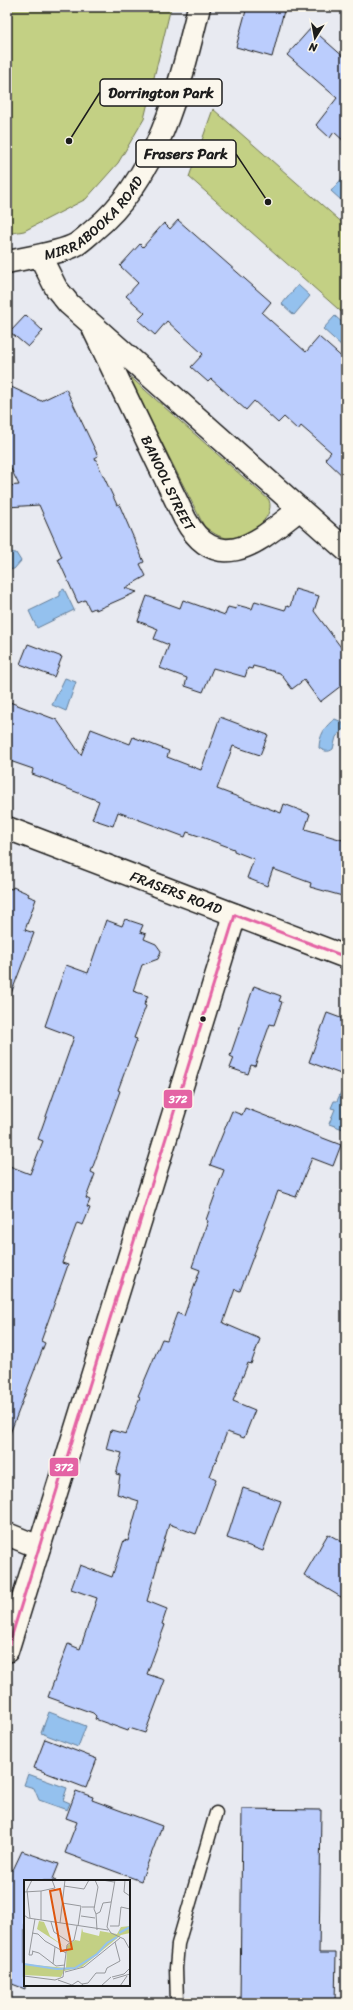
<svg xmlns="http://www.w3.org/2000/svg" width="353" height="2010" viewBox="0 0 353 2010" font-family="Sriracha,sans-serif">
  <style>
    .green { fill: #c3d084; stroke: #707650 }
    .water { fill: #94c1ee; stroke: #647f9a }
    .building { fill: #bbcdfd; stroke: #1c1c1c }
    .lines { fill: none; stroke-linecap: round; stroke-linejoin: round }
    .service-casing { stroke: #1c1c1c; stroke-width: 15 }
    .minor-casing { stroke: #1c1c1c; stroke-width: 25 }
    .tertiary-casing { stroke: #1c1c1c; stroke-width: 25 }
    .service { stroke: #fbf7ec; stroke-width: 12 }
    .minor { stroke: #fbf7ec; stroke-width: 22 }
    .tertiary { stroke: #fbf7ec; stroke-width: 22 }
    .bus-1-casing { stroke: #fbf7ec; stroke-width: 6 }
    .bus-1 { stroke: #e463a4; stroke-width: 3 }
    .bus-dot { fill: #1c1c1c; stroke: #fbf7ec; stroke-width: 1.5 }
    .labels { text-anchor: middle; stroke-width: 3; stroke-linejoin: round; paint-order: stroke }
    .street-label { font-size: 14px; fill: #1c1c1c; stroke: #fbf7ec }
    .inset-river { fill: none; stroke: #94c1ee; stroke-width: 2 }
    .inset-road { fill: none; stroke: #96989c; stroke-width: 1 }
    .view { fill: #de560d; fill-opacity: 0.15; stroke: #de560d; stroke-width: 2 }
    .inset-edge { fill: none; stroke: #1c1c1c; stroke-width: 2 }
    .leader { fill: none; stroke: #1c1c1c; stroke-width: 1.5 }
    .callout-dot { fill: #1c1c1c; stroke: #fbf7ec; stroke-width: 1.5 }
    .callout { fill: #fbf7ec; stroke: #1c1c1c; stroke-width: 1.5 }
    .callout-label { font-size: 15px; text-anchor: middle; font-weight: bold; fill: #1c1c1c }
    .line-badge { stroke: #fbf7ec; stroke-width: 1.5 }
    .badge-label { font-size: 11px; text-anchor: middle; font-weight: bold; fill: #fff }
  </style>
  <rect width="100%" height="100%" fill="#e8eaf1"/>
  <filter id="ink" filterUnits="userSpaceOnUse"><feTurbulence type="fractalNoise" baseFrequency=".025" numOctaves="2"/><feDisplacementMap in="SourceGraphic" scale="8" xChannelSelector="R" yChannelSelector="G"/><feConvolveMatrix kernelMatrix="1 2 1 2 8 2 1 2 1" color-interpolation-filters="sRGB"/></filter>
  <g filter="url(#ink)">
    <g class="green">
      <path d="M7 7H171L144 119 118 163 86 199 24 231 7 234Z"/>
      <path d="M213 109 346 226V316L189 177Z"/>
      <path d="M127 374 269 500C276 519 245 539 229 538 219 538 212 532 204 526Z"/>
    </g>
    <g class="water">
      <path d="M346 174V193L341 200 331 191Z"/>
      <path d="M298 285 310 296 294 315 282 304Z"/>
      <path d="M335 316 346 326V343L343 347 323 329Z"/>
      <path d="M7 552 16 553 21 561 14 569 7 570Z"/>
      <path d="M64 589 74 610 37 628 29 611 60 596V591Z"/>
      <path d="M65 678 76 682 66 711 52 705Z"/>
      <path d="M335 719 342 722 344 728 336 737 333 749C328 753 324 751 319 748 319 737 325 725 335 719Z"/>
      <path d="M341 1092 346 1094V1122L343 1129 329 1124 335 1109 331 1108 334 1101H337Z"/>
      <path d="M49 1712 86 1726 78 1747 41 1733Z"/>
      <path d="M28 1774 67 1788 63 1800 70 1803 67 1810 39 1800 34 1788 24 1785Z"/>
    </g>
    <g class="building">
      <path d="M247 7H285L272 57 236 47Z"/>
      <path d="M311 28 346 59V143L334 132 330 138 316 125 337 98 287 55Z"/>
      <path d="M178 220 271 302 262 313 306 352 319 337 346 361V479L325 459 331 452 301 426 298 430 284 417 278 423 254 401 246 410 211 379 208 382 191 367 203 354 167 321 155 335 138 320 145 313 126 296 138 283 120 266 140 244 143 247 164 223 170 229Z"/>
      <path d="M26 315 43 331 28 347 10 332Z"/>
      <path d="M7 385 41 401 66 389 98 456 95 458 117 505 119 504 144 562 140 564 146 576 125 588 137 592 96 610 95 608 90 610 85 600 78 603 58 559 62 557 39 505 7 507V486L19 485 7 461Z"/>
      <path d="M295 589 319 596 314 611 346 654V682L320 702 304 680 292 689 280 673 253 666 252 669 248 668 245 677 213 668 203 692 185 686 187 678 160 668 169 645 154 639 158 629 138 621 147 596 180 608 183 600 225 615 228 607 236 609 237 605 252 609 255 601 285 610 287 606 290 607Z"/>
      <path d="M28 644 62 657 54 677 20 664Z"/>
      <path d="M7 701 57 720 81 755 91 729 130 744 133 737 169 751 167 757 201 770 220 717 268 735 260 755 233 746 217 789 281 813 284 804 310 814 305 829 346 841V897L310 887 311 883 273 869 267 886 247 878 254 859 234 851V849L199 836 187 832 185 837 118 812 113 826 92 819 99 801 53 783 54 782 32 774 33 769 7 760Z"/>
      <path d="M13 887 29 894 28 896 36 899 25 930 34 933 9 999H7V888L12 889Z"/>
      <path d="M125 919 143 925 140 932 146 934 144 939 156 944 161 951 158 959 142 965 133 991 148 996 144 1005 146 1006 134 1038 137 1039 118 1090 120 1091 91 1172 95 1174 86 1198 90 1200 87 1207 90 1208 83 1225 77 1223 62 1263 68 1265 41 1341 45 1343 9 1436H7V1165L30 1174 43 1141 38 1139 74 1037 45 1026 66 965 88 973 106 920 122 926Z"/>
      <path d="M254 986 281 996 279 1001 282 1002 274 1025 270 1024 255 1066 251 1065 248 1074 230 1068 234 1058 230 1056Z"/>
      <path d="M327 1013 346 1020V1076L309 1062Z"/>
      <path d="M245 1108 341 1145 333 1166 312 1158 296 1197 278 1191 240 1291 235 1289 223 1323 260 1339 251 1364 248 1363 233 1401 255 1410 244 1438 227 1432 210 1476 216 1479 196 1534 169 1524 147 1601 167 1609 162 1624 165 1625 147 1674 165 1680 145 1733 129 1728 128 1731 95 1719 96 1716 93 1713 48 1697 68 1644 80 1649 97 1598 71 1589 80 1565 112 1577 124 1540 128 1541 139 1501 117 1494 120 1475 116 1474 122 1453 106 1449 111 1430 126 1434 140 1397 138 1396 162 1339 167 1340 177 1313 184 1316 200 1270 192 1267 208 1221 206 1220 224 1170 210 1165 232 1111 242 1115Z"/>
      <path d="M243 1488 281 1501 263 1551 227 1538Z"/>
      <path d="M328 1534 346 1544V1600L304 1575Z"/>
      <path d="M45 1739 97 1759 86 1788 34 1768Z"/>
      <path d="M76 1791 93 1797 92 1800 162 1826 141 1881 65 1853 77 1822 66 1818Z"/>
      <path d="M242 1809 321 1810 319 1953H336L335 2003H240Z"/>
      <path d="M22 1851 59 1864 53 1879 56 1881H25V1989L7 1982V1868L13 1870Z"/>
    </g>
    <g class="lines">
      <defs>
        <path id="service" d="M177 2003 176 1968 178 1944 216 1813"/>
        <g id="minor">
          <path d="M40 256 56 288 69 304 346 550"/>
          <path id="s1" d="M94 330 185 519C219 580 262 538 300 509"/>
          <path d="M7 1534 39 1547"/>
        </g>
        <g id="tertiary">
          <path id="s2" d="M7 262C26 258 62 253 77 244 83 240 88 235 94 230 159 177 180 85 199 7"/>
          <path id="s3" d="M7 828 346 957"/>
          <path d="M7 1651 235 915"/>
        </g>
      </defs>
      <use href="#service" class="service-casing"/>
      <use href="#minor" class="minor-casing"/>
      <use href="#tertiary" class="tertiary-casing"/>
      <use href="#service" class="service"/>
      <use href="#minor" class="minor"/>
      <use href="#tertiary" class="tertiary"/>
      <defs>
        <g id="bus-1">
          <path d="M235 915 346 957"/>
          <path d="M7 1651 235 915"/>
        </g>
      </defs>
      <use href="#bus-1" class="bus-1-casing"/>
      <use href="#bus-1" class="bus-1"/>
    </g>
  </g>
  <circle class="bus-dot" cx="203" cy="1019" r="3.5"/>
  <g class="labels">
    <g class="street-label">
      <text dy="5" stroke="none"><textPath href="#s2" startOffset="101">MIRRABOOKA ROAD</textPath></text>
      <text dy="5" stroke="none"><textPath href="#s1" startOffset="170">BANOOL STREET</textPath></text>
      <text dy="5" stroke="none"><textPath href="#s3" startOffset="181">FRASERS ROAD</textPath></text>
    </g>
  </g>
  <g transform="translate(24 1880)">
    <rect width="106" height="106" fill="#e8eaf1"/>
    <path d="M15 41 20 42 26 56 41 67 13 49ZM106 46V53L97 55 58 87 40 91 37 97 0 95V84L42 88 43 66 51 60 56 61 58 48 59 52 75 56 76 51 93 54 97 47Z" fill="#c3d084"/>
    <path class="inset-river" d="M95 53 106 47M0 84 33 89 51 88 73 74 83 63 93 57"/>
    <path class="inset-road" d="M71 0 74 7 70 29 72 34M78 0 90 2M91 0 83 47 87 53 100 59 105 68M101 0 100 12 106 16M40 6 60 9 65 0M0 12 17 11M38 23 57 26 54 46M58 27H71M0 35 4 38 84 50M57 36 71 38M6 38 3 10 8 0M17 40V11L31 8 28 0M27 42 30 52 45 62M36 43 41 0M86 46H95L97 27 106 29M73 50 72 34 76 32 79 23 87 22M8 53 14 54 21 61 42 73M8 71 15 73 32 86 41 85M9 71 8 75H5L11 39M29 84 31 67M41 92 60 87 96 58M0 96 31 100 39 97 43 65 50 60 53 46M88 97 100 94 106 88M89 99 106 94M34 100 48 105 54 101 59 105M58 104 64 103 72 93H81L83 88 96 81 91 62M77 106 87 97M96 106 103 96"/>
    <path class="view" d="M36 9 48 69 37 71 26 11Z"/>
    <rect width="106" height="106" class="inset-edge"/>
  </g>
  <path class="leader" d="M69 141L100 92M268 202L236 154"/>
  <g class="callout-dot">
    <circle cx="69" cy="141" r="4"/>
    <circle cx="268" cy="202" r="4"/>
  </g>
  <g class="callout">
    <rect x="100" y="79" width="122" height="27" rx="4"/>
    <rect x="136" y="140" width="100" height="27" rx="4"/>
  </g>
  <g class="callout-label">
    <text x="161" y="98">Dorrington Park</text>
    <text x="186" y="159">Frasers Park</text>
  </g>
  <g class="line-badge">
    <rect x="163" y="1089" width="30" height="20" rx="4" fill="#e463a4"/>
    <rect x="49" y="1457" width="30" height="20" rx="4" fill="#e463a4"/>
  </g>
  <g class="badge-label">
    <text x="178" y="1103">372</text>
    <text x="64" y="1471">372</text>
  </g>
  <rect width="353" height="2010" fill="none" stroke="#fbf7ec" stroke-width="24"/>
  <rect x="12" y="12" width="329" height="1986" fill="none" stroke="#1c1c1c" stroke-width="1.5" filter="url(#ink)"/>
  <g transform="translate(315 38) rotate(191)" stroke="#fbf7ec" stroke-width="3" paint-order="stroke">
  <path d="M0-3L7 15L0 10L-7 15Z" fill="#1c1c1c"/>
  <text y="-6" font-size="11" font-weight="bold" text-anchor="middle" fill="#1c1c1c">N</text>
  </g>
</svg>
